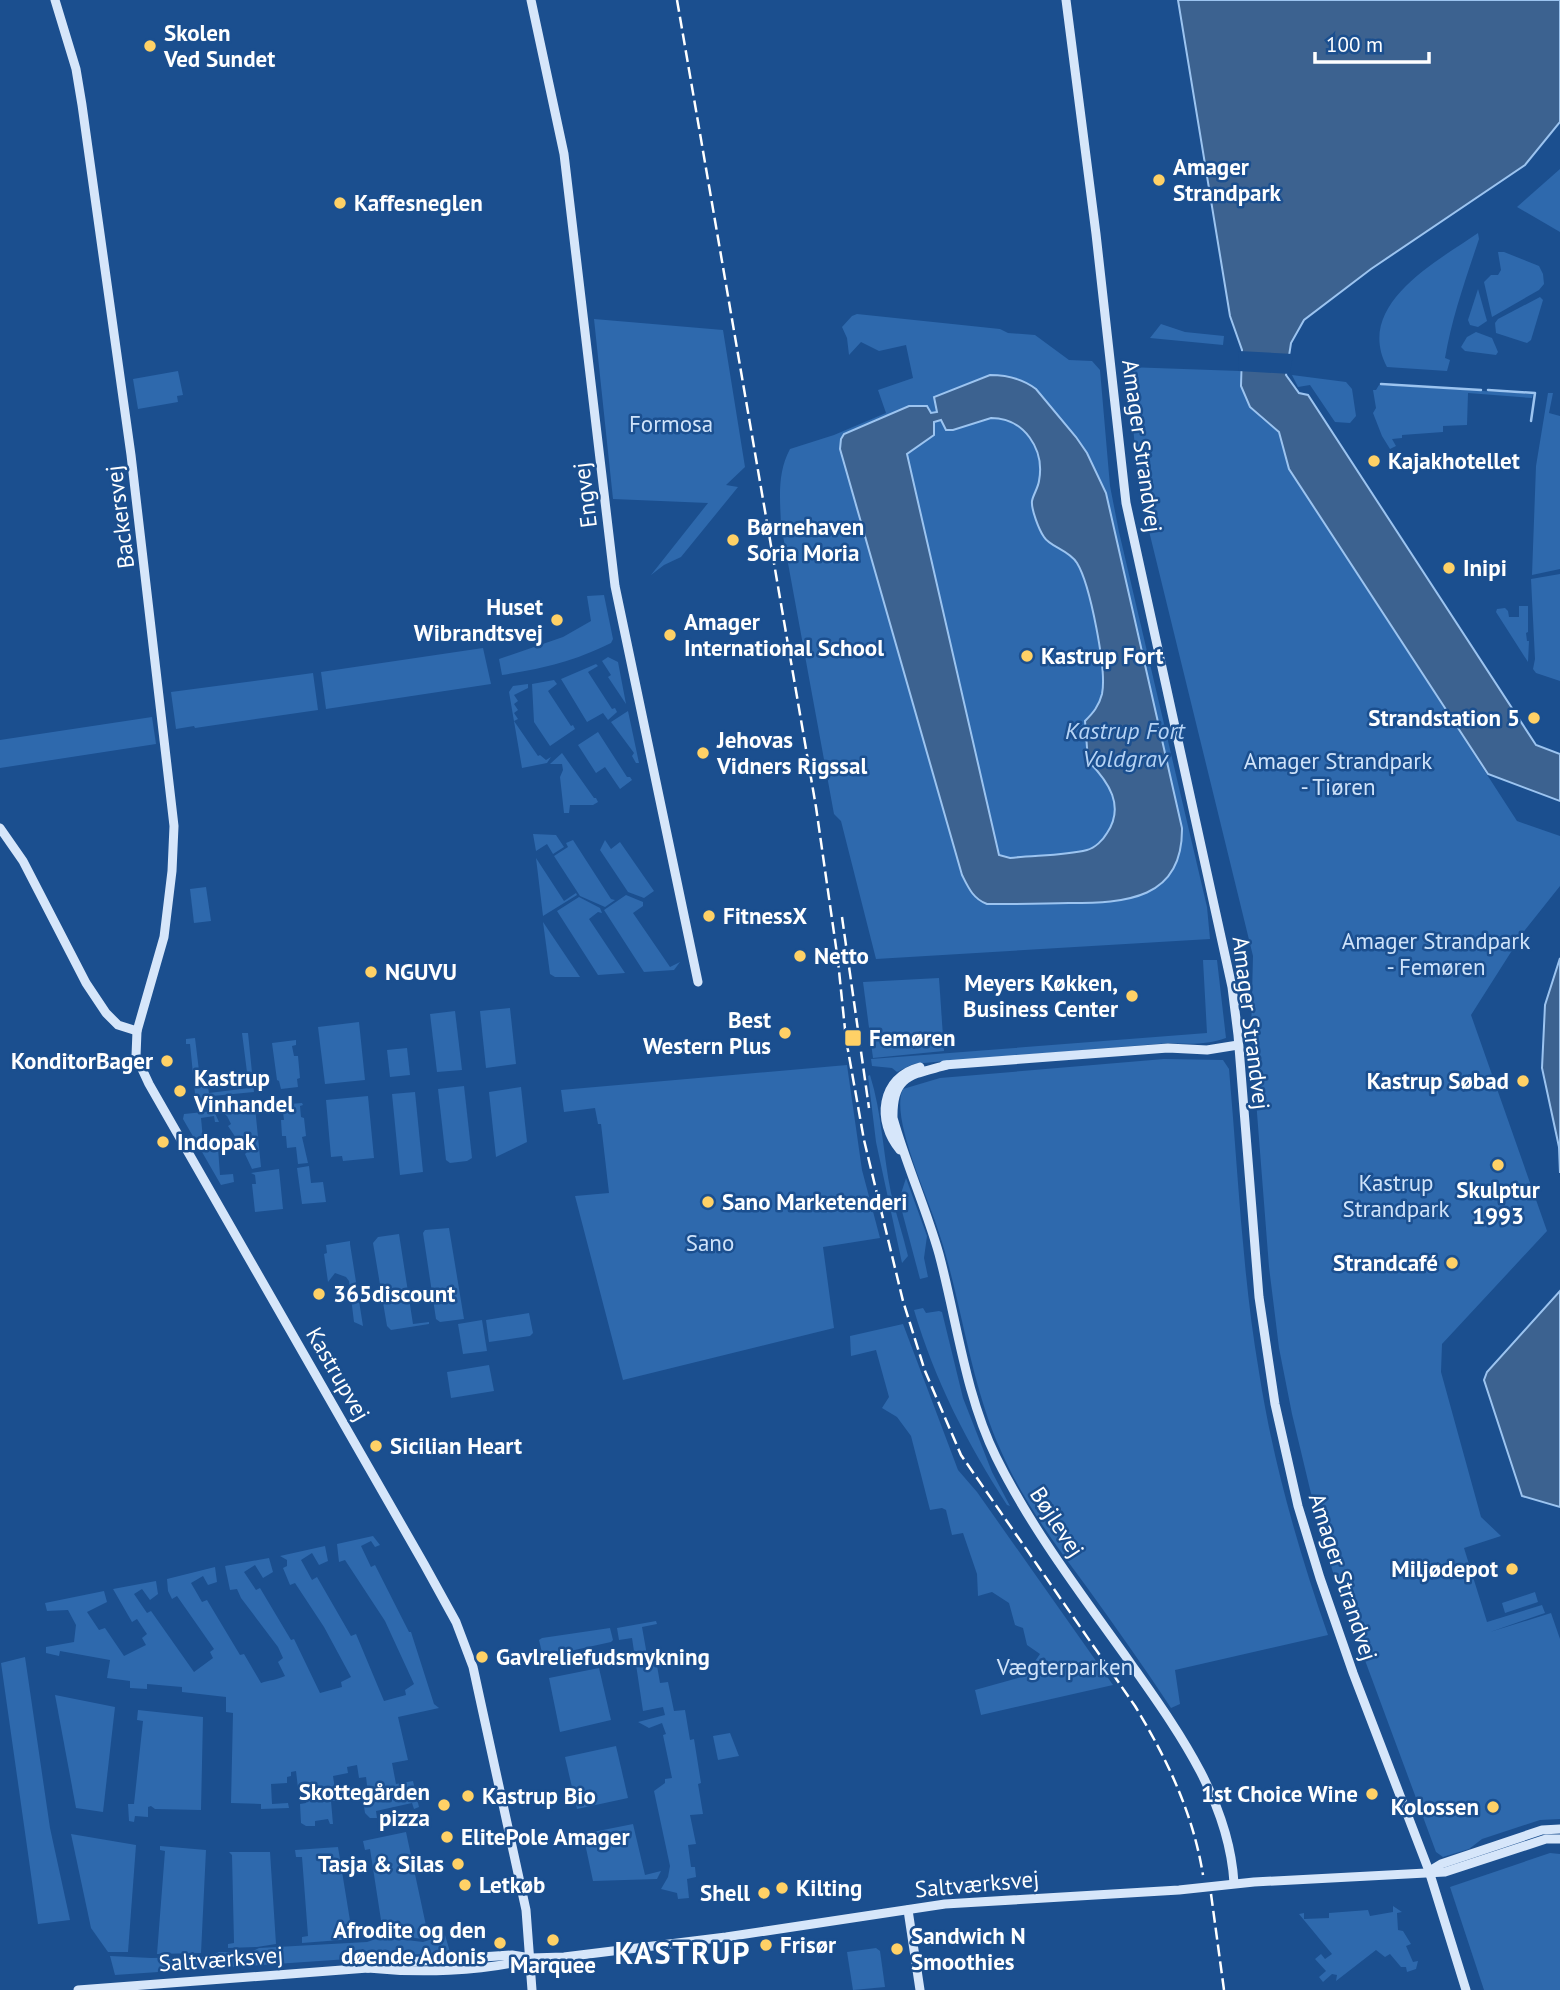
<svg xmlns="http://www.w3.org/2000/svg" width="1560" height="1990" viewBox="0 0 1560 1990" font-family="'PT Sans',sans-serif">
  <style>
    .green { fill: #2e69ad }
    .water { fill: #3c6290; stroke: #9cc4f0; stroke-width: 2; fill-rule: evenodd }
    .pier { fill: #1b4f8f }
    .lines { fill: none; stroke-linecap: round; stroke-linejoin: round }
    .stream { stroke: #9cc4f0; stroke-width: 2.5 }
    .secondary { stroke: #d6e6fa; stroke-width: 9 }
    .rail { stroke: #fff; stroke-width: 2.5; stroke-dasharray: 12 5; stroke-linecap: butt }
    .poi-dot { fill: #ffd166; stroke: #1b4f8f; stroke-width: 2.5 }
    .labels { text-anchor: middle; stroke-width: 5; stroke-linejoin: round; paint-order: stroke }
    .poi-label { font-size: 23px; font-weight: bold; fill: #fff; stroke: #1b4f8f; text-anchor: start }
    .park-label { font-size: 23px; fill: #cfe3fa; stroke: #1b4f8f }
    .street-label { font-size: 23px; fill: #fff; stroke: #1b4f8f }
    .water-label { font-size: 24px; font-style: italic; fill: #b5d3f5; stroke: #1b4f8f }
    .district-label { font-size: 30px; font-weight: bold; letter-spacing: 2px; fill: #fff; stroke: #1b4f8f }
  </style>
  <rect width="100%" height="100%" fill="#1b4f8f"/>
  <g class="green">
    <path d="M1560 169V232L1517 207Z"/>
    <path d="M1478 233 1479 239C1466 278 1452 317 1445 358L1450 360 1447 371 1387 367C1354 305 1436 262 1478 233Z"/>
    <path d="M1498 252H1504L1539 266 1543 274 1544 284 1539 290 1492 317 1484 282 1491 275H1498L1501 270Z"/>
    <path d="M1478 289 1487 321 1478 327 1470 325 1468 320Z"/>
    <path d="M1540 297 1543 300 1531 340 1527 343 1496 333 1495 323 1498 319Z"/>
    <path d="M857 314 1000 329 1008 333 1035 335 1069 360 1092 361 1100 370 1110 486 1119 532 1207 907 1210 939 876 959 841 821 834 814 781 525C780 499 777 473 790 449L834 435 886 413 878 390 913 378 906 345 879 351 861 342 849 355 847 338 842 327 852 316Z"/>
    <path d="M594 319 723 330 745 467 726 485 738 487 681 557 664 565 651 575 708 503 613 499Z"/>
    <path d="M1161 324 1185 332 1224 336 1223 345 1150 338Z"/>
    <path d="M1476 332 1492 338 1498 352 1496 355 1465 351 1461 347 1467 337Z"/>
    <path d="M1127 367 1240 371 1241 386 1261 418 1279 432 1289 469 1517 821 1560 836V886L1525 930 1471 1015 1547 1231 1442 1344 1441 1372 1481 1517 1501 1536 1464 1548 1487 1622 1542 1605 1545 1613 1490 1632 1551 1613 1560 1639V1819L1540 1820 1482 1839 1469 1849 1443 1857 1436 1852 1336 1582 1319 1527 1292 1414 1279 1348 1269 1267 1251 1036 1253 956 1149 531 1138 477Z"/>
    <path d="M178 371 183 395 177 396 178 402 138 409 133 379Z"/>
    <path d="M1292 375 1346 382 1352 389 1356 416 1350 423 1335 422 1310 385 1298 387Z"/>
    <path d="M1379 385 1533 394 1532 398 1468 393 1467 425 1443 426V432L1402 435V438L1392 439 1396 446 1390 449 1382 436 1373 413 1376 408 1373 390H1376Z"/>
    <path d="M1548 393H1553L1549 413 1560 416V569L1532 575 1536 466Z"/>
    <path d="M1560 574V681L1536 673 1533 669 1535 659 1531 579Z"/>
    <path d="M604 595 613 639 611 643C572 662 545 668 502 675L499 659 563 637 591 621 587 596Z"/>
    <path d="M1519 606H1528V632L1526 633 1527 641H1529L1528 662 1496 612 1497 609 1505 608 1508 611 1509 617H1519Z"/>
    <path d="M483 648 491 684 326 709 321 672Z"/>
    <path d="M608 657 618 662 626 704 608 677 611 675 602 661Z"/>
    <path d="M596 664 598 666 588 672 612 709 615 708 617 712 608 720 603 713 587 722 561 679Z"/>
    <path d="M313 673 318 710 195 728 194 726 176 729 171 692Z"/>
    <path d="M554 680 557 684 548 691 571 726 573 725 575 729 550 746 534 722 532 684Z"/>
    <path d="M528 684V688L514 695 518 701 514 704 518 710 514 713 518 719 514 721 538 756 540 755 546 760 551 757 547 763 522 768 509 692 513 686Z"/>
    <path d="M628 711 639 763H636L632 756 634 753 611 722Z"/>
    <path d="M152 717 156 744 0 768V740Z"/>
    <path d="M598 732 627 777H630L632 780 620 789 605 767 596 773 578 745Z"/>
    <path d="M562 753 594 798H596L598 802 593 805H570L569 813H564L560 777 563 770 562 764H550Z"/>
    <path d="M533 834 556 835 564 847 553 854 547 844 536 851Z"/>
    <path d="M573 840 611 899 615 900 605 907 580 896 554 856 568 847 566 843Z"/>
    <path d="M605 840 611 849 620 842 654 891 644 898 628 892 600 850Z"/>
    <path d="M536 858 564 901 576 893 577 895 543 916Z"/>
    <path d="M206 887 211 921 194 923 190 889Z"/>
    <path d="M626 895 643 902V906L633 913 670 967 680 962 674 970 644 972 604 910Z"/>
    <path d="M579 897 600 908 602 913 598 912 589 919 625 973 598 975 557 911Z"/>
    <path d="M543 922 580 977H555L550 974Z"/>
    <path d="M1203 960H1217L1226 1038C1207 1045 1189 1044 1169 1043L935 1062 913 1064 897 1072 892 1068 872 1066 871 1059 1207 1033Z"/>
    <path d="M939 978 944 1051 873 1058 863 982Z"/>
    <path d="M510 1008 516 1064 486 1068 480 1011Z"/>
    <path d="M455 1011 462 1070 437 1072 430 1014Z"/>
    <path d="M359 1022 365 1080 325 1084 318 1027Z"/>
    <path d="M242 1033H248L254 1092 202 1097V1103L196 1104 190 1044H186V1039L195 1038 201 1087H208L209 1093 249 1088Z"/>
    <path d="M296 1040V1045L292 1046 294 1056H298L300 1078 297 1079 298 1087 281 1089 279 1081 277 1080 272 1043Z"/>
    <path d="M407 1048 410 1075 390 1077 387 1050Z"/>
    <path d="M1164 1059 1223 1060 1229 1069C1238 1170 1242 1272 1259 1372 1273 1462 1298 1549 1328 1635L1175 1670 1180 1704 1171 1708C1144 1667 1115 1626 1086 1586 1054 1543 1023 1501 1001 1451 968 1378 962 1297 935 1221 926 1193 890 1115 903 1089L940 1078Z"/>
    <path d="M847 1065 862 1170 880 1238 823 1247 834 1328 623 1380 575 1196 609 1193 601 1124H598L595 1108 564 1112 561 1090Z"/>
    <path d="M870 1075C882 1113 883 1154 891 1193 896 1214 903 1235 908 1256L902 1263 876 1142 868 1076Z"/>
    <path d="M464 1086 472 1158 467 1161 450 1163 446 1160 438 1089Z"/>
    <path d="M521 1087 527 1142 496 1157 489 1092Z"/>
    <path d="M415 1092 423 1172 400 1175 392 1094Z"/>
    <path d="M368 1096 374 1158 343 1161 342 1156 331 1157 326 1100Z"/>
    <path d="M302 1103 303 1105 300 1106 301 1117 304 1118 306 1136 302 1137 308 1163 298 1164 296 1147 287 1148 286 1136H282L281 1120H284L283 1112 278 1105Z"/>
    <path d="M255 1107 261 1167 252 1169 245 1154 248 1151 243 1143 240 1144 228 1126 231 1124 227 1116 220 1111Z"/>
    <path d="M214 1111 219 1122H215L214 1116 201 1118 204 1149 218 1148 220 1175 233 1174 234 1182 221 1185 183 1119 184 1114Z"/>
    <path d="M309 1166 311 1183 323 1182 326 1202 302 1204 297 1168Z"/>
    <path d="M279 1169 283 1209 255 1212 252 1184H256L255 1175 251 1173Z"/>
    <path d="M906 1178 927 1236 924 1258 928 1277 920 1279 899 1200Z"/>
    <path d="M449 1228 464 1319 440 1322 436 1319 423 1233 425 1230Z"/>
    <path d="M399 1234 413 1324 429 1322V1324L391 1330 387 1326 373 1243 378 1237Z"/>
    <path d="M350 1241V1244L363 1326 354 1322 349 1281 346 1277 335 1273 328 1282 324 1254 327 1253 326 1245Z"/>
    <path d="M923 1308 926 1313 939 1311 942 1312 963 1398 992 1472 1010 1506 1007 1505C967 1443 935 1381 914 1310Z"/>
    <path d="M529 1313 533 1333 530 1336 489 1342 486 1320Z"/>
    <path d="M482 1320 487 1351 463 1354 458 1324Z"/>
    <path d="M903 1324 958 1470 977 1492 1113 1685 981 1715 975 1690 1025 1676 1040 1654 1027 1645 1023 1628 1015 1625 1009 1603 992 1592 978 1596 977 1574 963 1533 952 1535 946 1510 942 1508 930 1510 911 1436 897 1417 882 1408 889 1397 876 1350 851 1356 850 1336Z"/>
    <path d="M489 1365 494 1391 451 1398 447 1372Z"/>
    <path d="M373 1536 380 1545 375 1547 371 1541 361 1546 371 1567 375 1565 409 1632H411L434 1704 439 1708 398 1717 408 1760 392 1763 396 1784 413 1781 419 1807 414 1809 412 1803 376 1811 377 1818H370L365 1813 362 1794 368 1793 366 1777 359 1778 357 1765 347 1767 348 1773 333 1776 336 1796 351 1794 353 1799 331 1801 333 1824H330L328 1819 315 1821V1826H306L301 1823 300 1804 306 1803 304 1788H298L296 1771 291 1772V1776L287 1777V1783L271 1784 272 1804 288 1803 289 1808 261 1809V1804L231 1803 233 1713 226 1712V1697L182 1692V1687L147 1684V1689L130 1688V1681L107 1678 110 1660 60 1651 59 1656 46 1653V1647L74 1642 76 1625 68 1610 47 1611 45 1603 104 1591 107 1602 87 1612 99 1630 105 1628 124 1656 146 1645 142 1638 147 1634 137 1619 132 1622 113 1589 156 1581 158 1594 150 1600 142 1589 134 1594 147 1613 151 1611 194 1672 213 1658 210 1652 214 1649 177 1596 172 1599 168 1591 167 1579 215 1567 217 1582 208 1585 203 1576 191 1583 202 1602 207 1600 240 1655 244 1654 261 1683C269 1680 277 1680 285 1676L278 1662 283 1658 278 1647 241 1598 237 1589 230 1590 225 1566 269 1558 273 1572 263 1578 255 1565 244 1572 256 1590 260 1588 291 1640 294 1639 320 1693 342 1687 341 1682 351 1677 324 1627 295 1583 290 1585 283 1568 287 1566V1560L280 1556 325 1546 328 1561 319 1565 312 1553 301 1560 312 1580 317 1577 351 1636 356 1634 384 1701 406 1695 405 1690 414 1684 385 1621 345 1560 339 1562 337 1544Z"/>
    <path d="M1535 1592 1538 1602 1505 1613 1502 1603Z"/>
    <path d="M656 1621 657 1624 642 1627 647 1655 655 1654 660 1683 668 1682 674 1711 685 1710 690 1740 694 1739 701 1783 698 1784 703 1814 690 1815 696 1844 688 1845 691 1867H695L696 1877 687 1879 689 1898 678 1899 677 1893 661 1889 668 1877 670 1866 654 1791 665 1783V1779L672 1778 663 1735 666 1734 662 1723 649 1728 638 1722 665 1715 663 1707 643 1711 632 1638 619 1640 617 1628Z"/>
    <path d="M610 1628 613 1640 611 1642 543 1657 539 1640 542 1638Z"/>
    <path d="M25 1657 50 1828 70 1920 38 1924 1 1663Z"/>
    <path d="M599 1668 611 1720 560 1732 549 1678Z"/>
    <path d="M55 1695 115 1707 103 1812 76 1808Z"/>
    <path d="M138 1710 203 1717 201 1810 155 1809 151 1806 148 1807V1817L135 1816 134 1822 129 1821 128 1804H134L143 1721 137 1720Z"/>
    <path d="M730 1733 739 1756 718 1760 713 1736Z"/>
    <path d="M616 1746 628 1798 577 1809 565 1757Z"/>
    <path d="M633 1824 645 1875 661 1871 657 1879 593 1881 583 1834Z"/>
    <path d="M406 1832 428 1935 422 1939 383 1933 370 1849 365 1850 363 1841Z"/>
    <path d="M71 1834 136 1845 128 1952H108L91 1928Z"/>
    <path d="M160 1846 206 1850 201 1953 157 1954 165 1851 160 1850Z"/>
    <path d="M338 1847 353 1939 302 1943V1937L308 1936 302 1857H296L295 1850Z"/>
    <path d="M229 1852H270L276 1944 257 1947 228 1948V1944L234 1943 232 1855Z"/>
    <path d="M1550 1853 1560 1854V1990H1484L1450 1887Z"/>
    <path d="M1393 1906 1402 1912 1397 1913 1398 1930 1403 1931 1411 1944 1406 1946 1413 1962 1418 1961 1416 1969 1407 1972 1406 1967H1401L1390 1954 1385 1957 1376 1950 1336 1981 1337 1975 1332 1974 1323 1982 1319 1977 1326 1971 1315 1959 1321 1954 1325 1959 1332 1954 1299 1914 1304 1913V1919L1329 1918V1913L1368 1910 1370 1916 1393 1912Z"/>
    <path d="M445 1935 450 1952 115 1975 110 1956 151 1958 210 1957 219 1952H251L259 1948 367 1942 382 1937 423 1942Z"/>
    <path d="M876 1948 880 1951 885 1987 853 1990 847 1952Z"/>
  </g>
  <g class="water">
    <path d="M1178 0H1560V122L1525 165 1371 269 1304 320 1291 343 1286 375 1299 393 1308 395 1536 745 1560 754V801L1488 774 1289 469 1279 432 1250 407 1241 386 1242 350 1230 316Z"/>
    <path d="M990 375C1007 375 1023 379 1036 389L1076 437 1087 453 1106 493 1182 828C1183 900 1125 903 1069 903 1042 904 1014 904 987 904 973 899 968 887 962 875L840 449 841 439 844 434 909 406H927L931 413 937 412 934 397ZM991 418C1024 418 1045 449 1039 481 1038 488 1033 495 1032 501 1031 509 1039 530 1044 537 1050 547 1069 550 1077 563 1090 584 1107 670 1102 694 1099 706 1093 713 1085 721L1088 761C1109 782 1125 806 1107 833 1103 840 1095 848 1087 850 1063 856 1035 855 1010 858L999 855 907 454 934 435V422L941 420 946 430H953Z"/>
    <path d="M1560 958V1173L1559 1147 1542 1068 1545 1005Z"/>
    <path d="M1560 1291V1507L1522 1496 1484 1380 1487 1372Z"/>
  </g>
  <path class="pier" d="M1239 351 1293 354 1290 374 1238 371Z"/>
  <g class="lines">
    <g class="stream">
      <path d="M1381 384 1481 390"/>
      <path d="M1488 390 1535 393 1531 421"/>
    </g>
    <g class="secondary">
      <path d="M55 0 76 69 82 105 131 455 174 826 172 871 164 937 137 1031 136 1056 149 1084 424 1564 456 1622 473 1667 526 1910 532 1990"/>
      <path d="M531 0 564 154 615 586 698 982"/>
      <path d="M1066 0 1096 234 1126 503 1232 987 1238 1035 1259 1297 1275 1404 1298 1506 1320 1578 1353 1673 1429 1871 1466 1990"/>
      <path d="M0 828 23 861 86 983 106 1013 118 1025 137 1031"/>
      <path d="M944 1065 1168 1048 1207 1050 1238 1045"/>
      <path d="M947 1065C912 1075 892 1074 893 1118 906 1164 926 1208 939 1254 957 1321 965 1394 996 1457 1032 1530 1082 1595 1129 1661 1176 1728 1229 1799 1234 1883"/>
      <path d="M900 1150C876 1122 880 1077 920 1067"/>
      <path d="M1431 1870 1441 1864 1542 1830 1560 1829"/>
      <path d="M908 1910 920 1990"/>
      <path d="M368 1968 378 1964 512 1955 531 1958 564 1957 726 1937 945 1904 1179 1890 1254 1882 1445 1872 1546 1839H1560"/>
      <path d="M78 1990 368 1968C416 1973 483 1972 529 1959"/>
    </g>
    <g class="rail">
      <path d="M677 0 816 807 838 961 846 1039 864 1140 903 1301 925 1371 961 1455 1135 1706C1167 1759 1193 1813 1203 1875"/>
      <path d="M842 917 869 1108"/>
      <path d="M1211 1894 1224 1990"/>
    </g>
  </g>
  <g class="poi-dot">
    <circle cx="150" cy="46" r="7"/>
    <circle cx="1159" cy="180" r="7"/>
    <circle cx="340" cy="203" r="7"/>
    <circle cx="1374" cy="461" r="7"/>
    <circle cx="733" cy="540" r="7"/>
    <circle cx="1449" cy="568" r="7"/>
    <circle cx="557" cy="620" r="7"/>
    <circle cx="670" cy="635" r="7"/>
    <circle cx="1027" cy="656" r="7"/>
    <circle cx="1534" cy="718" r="7"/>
    <circle cx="703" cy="753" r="7"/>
    <circle cx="709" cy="916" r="7"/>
    <circle cx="800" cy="956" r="7"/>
    <circle cx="371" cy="972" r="7"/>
    <circle cx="1132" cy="996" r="7"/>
    <circle cx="785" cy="1033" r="7"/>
    <rect x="844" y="1029" width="18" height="18" rx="3.5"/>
    <circle cx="167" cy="1061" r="7"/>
    <circle cx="1523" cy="1081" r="7"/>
    <circle cx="180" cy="1091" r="7"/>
    <circle cx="163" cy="1142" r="7"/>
    <circle cx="1498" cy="1165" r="7"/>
    <circle cx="708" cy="1202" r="7"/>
    <circle cx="1452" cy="1263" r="7"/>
    <circle cx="319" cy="1294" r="7"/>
    <circle cx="376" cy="1446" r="7"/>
    <circle cx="1512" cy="1569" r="7"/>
    <circle cx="482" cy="1657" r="7"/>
    <circle cx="1372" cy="1794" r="7"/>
    <circle cx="468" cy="1796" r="7"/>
    <circle cx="444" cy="1805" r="7"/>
    <circle cx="1493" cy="1807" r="7"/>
    <circle cx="447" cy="1837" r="7"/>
    <circle cx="458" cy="1864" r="7"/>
    <circle cx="465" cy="1885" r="7"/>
    <circle cx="782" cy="1888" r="7"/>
    <circle cx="764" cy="1893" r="7"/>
    <circle cx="553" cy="1940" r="7"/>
    <circle cx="500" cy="1943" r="7"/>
    <circle cx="766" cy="1945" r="7"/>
    <circle cx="897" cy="1949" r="7"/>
  </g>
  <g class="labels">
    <g class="poi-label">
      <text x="164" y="41">Skolen<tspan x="164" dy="26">Ved Sundet</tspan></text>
      <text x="1173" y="175">Amager<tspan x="1173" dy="26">Strandpark</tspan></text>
      <text x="354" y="211">Kaffesneglen</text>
      <text x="1388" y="469">Kajakhotellet</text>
      <text x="747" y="535">Børnehaven<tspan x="747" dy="26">Soria Moria</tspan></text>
      <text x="1463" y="576">Inipi</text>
      <text x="543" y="615" text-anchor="end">Huset<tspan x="543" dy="26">Wibrandtsvej</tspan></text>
      <text x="684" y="630">Amager<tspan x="684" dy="26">International School</tspan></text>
      <text x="1041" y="664">Kastrup Fort</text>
      <text x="1520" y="726" text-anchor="end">Strandstation 5</text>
      <text x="717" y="748">Jehovas<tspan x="717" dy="26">Vidners Rigssal</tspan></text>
      <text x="723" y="924">FitnessX</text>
      <text x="814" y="964">Netto</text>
      <text x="385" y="980">NGUVU</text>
      <text x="1118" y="991" text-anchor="end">Meyers Køkken,<tspan x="1118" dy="26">Business Center</tspan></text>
      <text x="771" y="1028" text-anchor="end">Best<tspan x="771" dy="26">Western Plus</tspan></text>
      <text x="869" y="1046">Femøren</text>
      <text x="153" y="1069" text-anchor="end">KonditorBager</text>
      <text x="194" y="1086">Kastrup<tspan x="194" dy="26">Vinhandel</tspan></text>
      <text x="1509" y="1089" text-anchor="end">Kastrup Søbad</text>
      <text x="177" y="1150">Indopak</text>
      <text x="1498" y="1198" text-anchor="middle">Skulptur<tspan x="1498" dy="26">1993</tspan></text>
      <text x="722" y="1210">Sano Marketenderi</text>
      <text x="1438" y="1271" text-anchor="end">Strandcafé</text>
      <text x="333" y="1302">365discount</text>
      <text x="390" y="1454">Sicilian Heart</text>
      <text x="1498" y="1577" text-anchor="end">Miljødepot</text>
      <text x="496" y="1665">Gavlreliefudsmykning</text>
      <text x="430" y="1800" text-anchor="end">Skottegården<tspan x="430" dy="26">pizza</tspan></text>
      <text x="1358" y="1802" text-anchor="end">1st Choice Wine</text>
      <text x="482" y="1804">Kastrup Bio</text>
      <text x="1479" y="1815" text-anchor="end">Kolossen</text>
      <text x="461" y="1845">ElitePole Amager</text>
      <text x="444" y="1872" text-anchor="end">Tasja &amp; Silas</text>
      <text x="479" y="1893">Letkøb</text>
      <text x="796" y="1896">Kilting</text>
      <text x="750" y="1901" text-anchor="end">Shell</text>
      <text x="486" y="1938" text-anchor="end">Afrodite og den<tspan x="486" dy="26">døende Adonis</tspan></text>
      <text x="911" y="1944">Sandwich N<tspan x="911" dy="26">Smoothies</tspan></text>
      <text x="780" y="1953">Frisør</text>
      <text x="553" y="1973" text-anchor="middle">Marquee</text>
    </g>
    <g class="park-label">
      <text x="671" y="432">Formosa</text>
      <text x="1338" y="769">Amager Strandpark<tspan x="1338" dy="26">- Tiøren</tspan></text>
      <text x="1436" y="949">Amager Strandpark<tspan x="1436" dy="26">- Femøren</tspan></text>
      <text x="1396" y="1191">Kastrup<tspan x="1396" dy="26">Strandpark</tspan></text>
      <text x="710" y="1251">Sano</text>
      <text x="1065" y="1675">Vægterparken</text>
    </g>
    <g class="street-label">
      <text transform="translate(1142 446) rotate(82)" y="8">Amager Strandvej</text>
      <text transform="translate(585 495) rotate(-97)" y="8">Engvej</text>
      <text transform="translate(120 517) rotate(-97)" y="8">Backersvej</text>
      <text transform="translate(1251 1023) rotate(83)" y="8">Amager Strandvej</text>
      <text transform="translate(338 1374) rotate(60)" y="8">Kastrupvej</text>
      <text transform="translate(1057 1522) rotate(57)" y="8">Bøjlevej</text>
      <text transform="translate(1343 1577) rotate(72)" y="8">Amager Strandvej</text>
      <text transform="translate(977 1884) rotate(-5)" y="8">Saltværksvej</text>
      <text transform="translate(221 1959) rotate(-4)" y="8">Saltværksvej</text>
    </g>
    <g class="water-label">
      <text x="1125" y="739">Kastrup Fort<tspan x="1125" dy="28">Voldgrav</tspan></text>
    </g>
    <g class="district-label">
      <text x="683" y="1964">KASTRUP</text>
    </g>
  </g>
  <path d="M1315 52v10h114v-10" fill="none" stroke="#ffffff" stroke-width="3.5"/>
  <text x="1326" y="52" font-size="21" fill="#ffffff" stroke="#1b4f8f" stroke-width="5" paint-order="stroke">100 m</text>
</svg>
